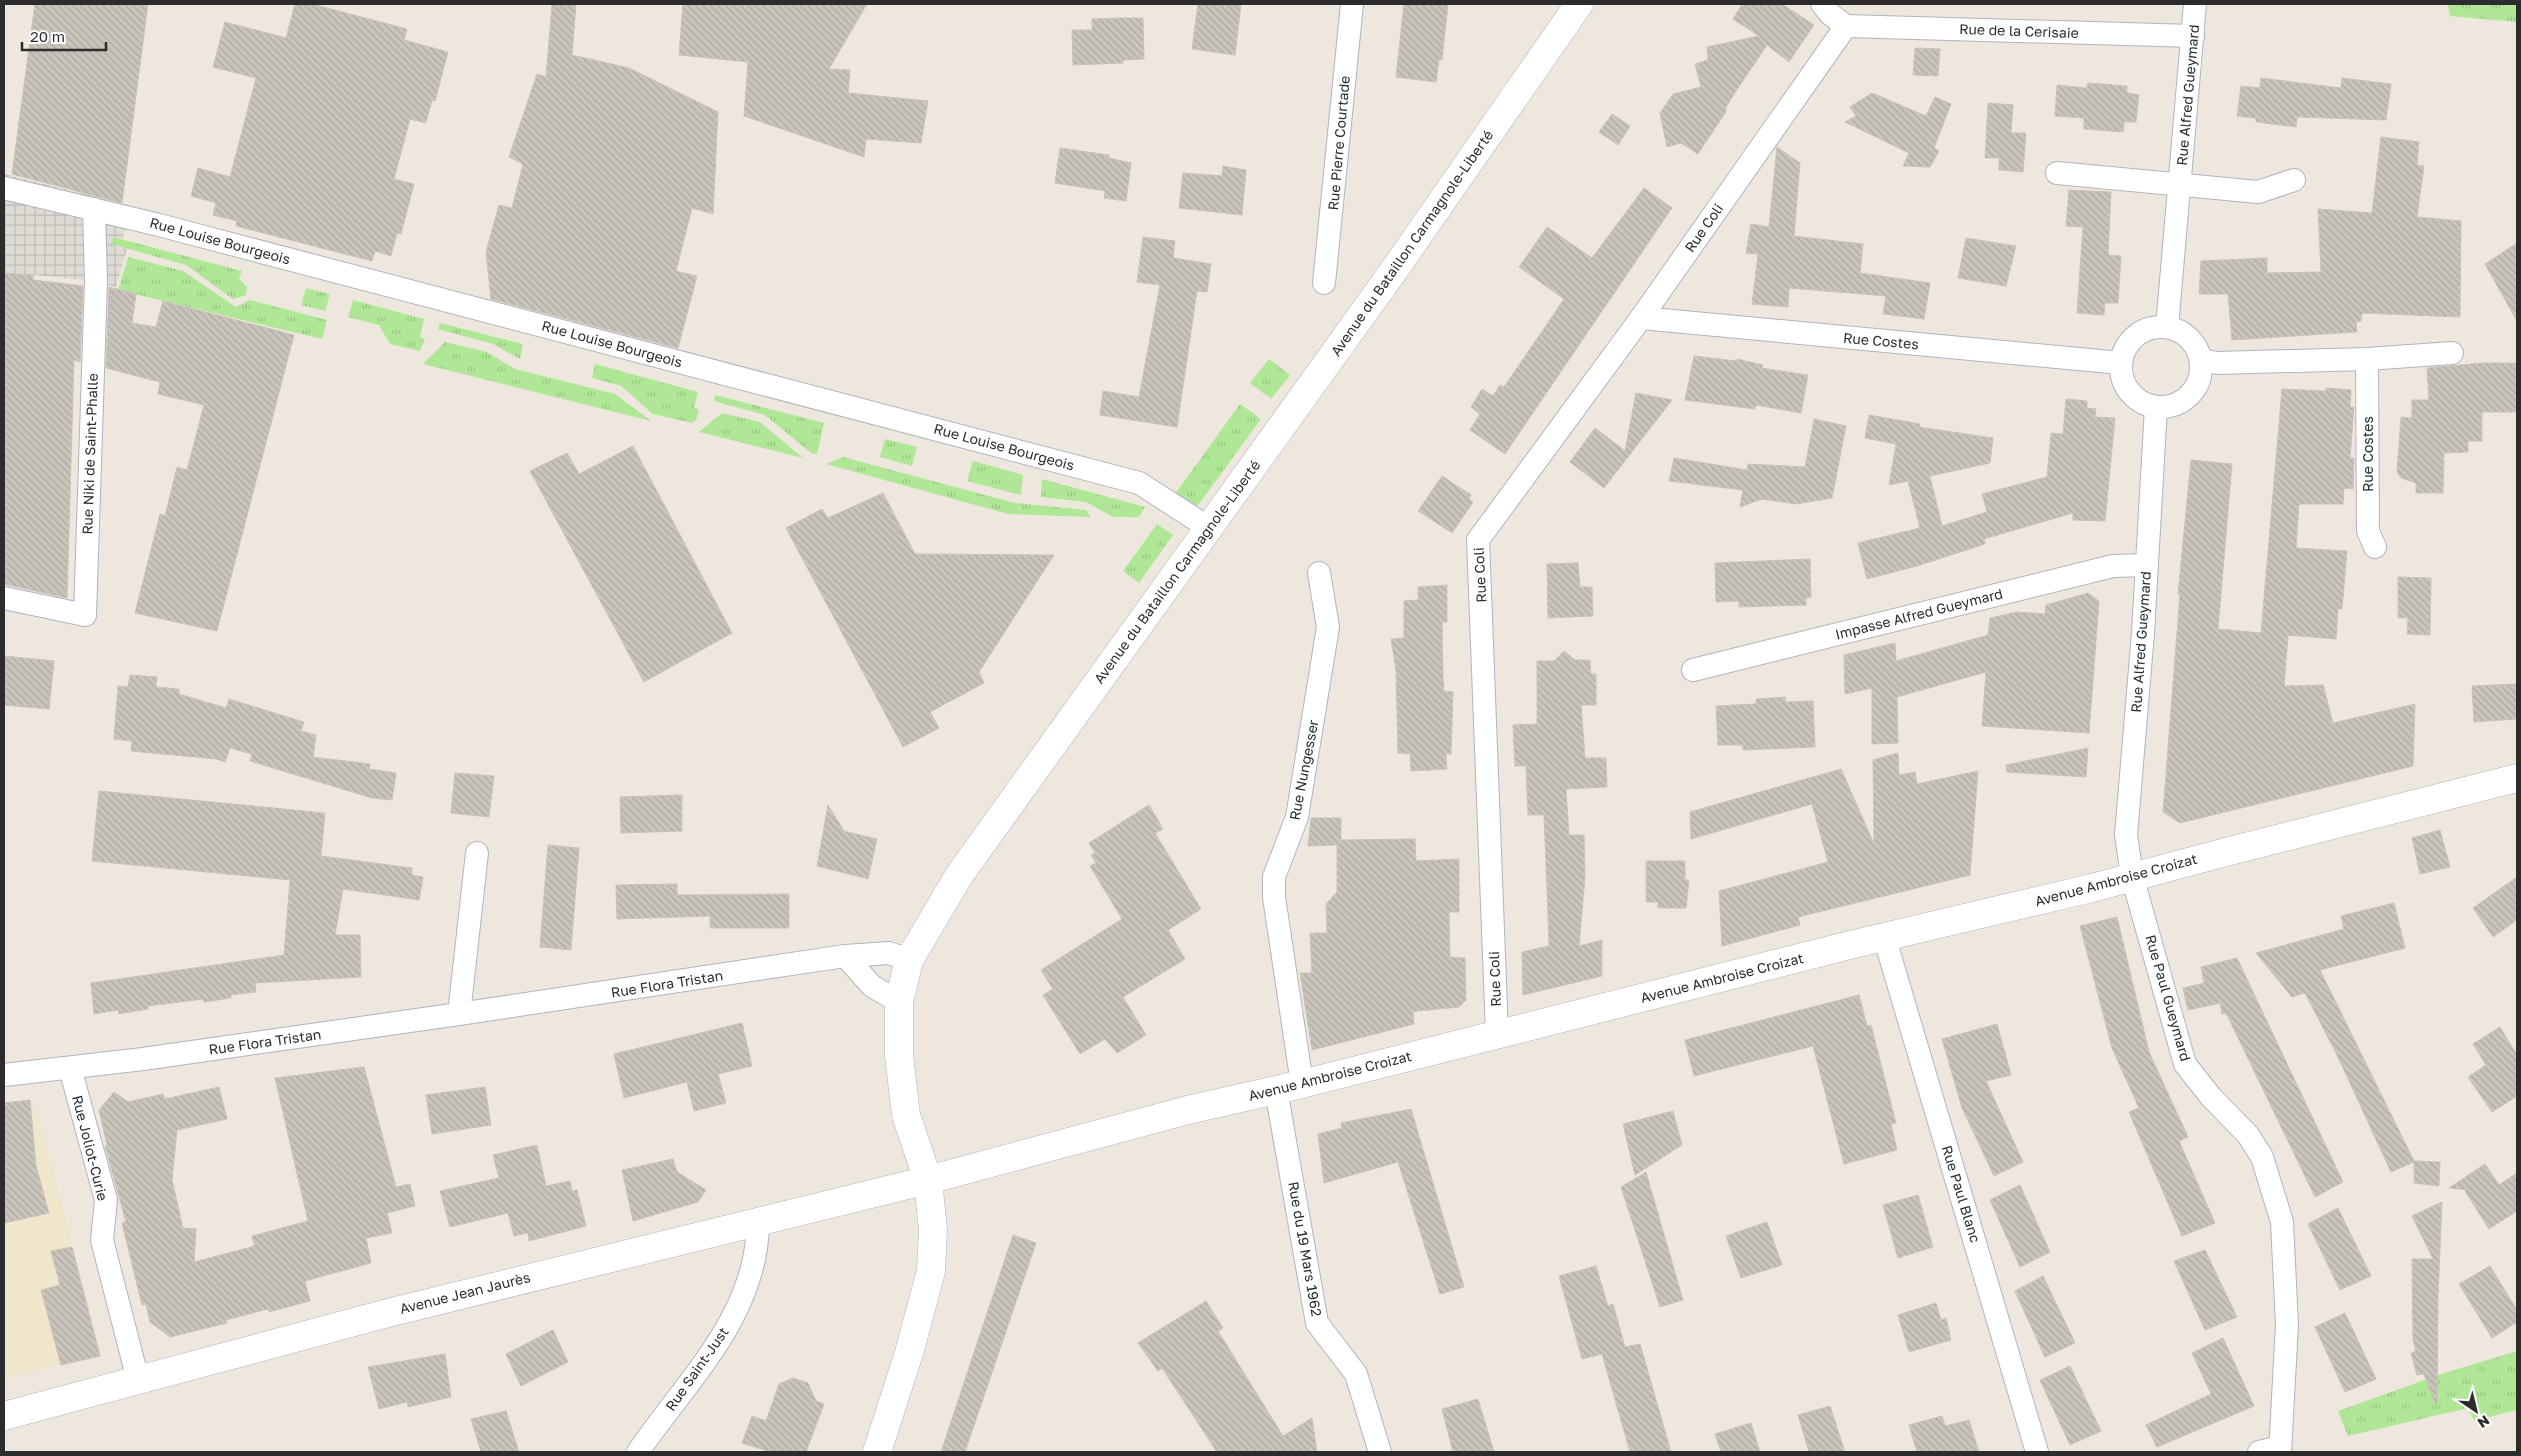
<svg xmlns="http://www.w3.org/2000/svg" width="2521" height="1456" viewBox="0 0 2521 1456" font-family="'Golos Text',sans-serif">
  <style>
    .education { fill: #f0e6cc }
    .grass { fill: url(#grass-tufts) }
    .plaza { fill: url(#plaza-grid) }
    .building { fill: url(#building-back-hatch); stroke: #cac4b6 }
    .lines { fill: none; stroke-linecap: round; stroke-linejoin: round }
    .minor-casing { stroke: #b1b3c0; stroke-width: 24 }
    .tertiary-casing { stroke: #b1b3c0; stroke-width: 29 }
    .secondary-casing { stroke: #b1b3c0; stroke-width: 29 }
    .minor { stroke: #fff; stroke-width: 22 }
    .tertiary { stroke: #fff; stroke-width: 28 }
    .secondary { stroke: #fff; stroke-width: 28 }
    .labels { text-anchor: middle; stroke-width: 5; stroke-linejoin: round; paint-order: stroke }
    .street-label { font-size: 14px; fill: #2c2c2c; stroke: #fff }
  </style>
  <defs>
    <pattern id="grass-tufts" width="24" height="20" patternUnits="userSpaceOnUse" patternTransform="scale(1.25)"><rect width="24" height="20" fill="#afe797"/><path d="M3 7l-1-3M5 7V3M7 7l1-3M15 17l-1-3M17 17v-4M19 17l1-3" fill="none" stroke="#97c682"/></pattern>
    <pattern id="plaza-grid" width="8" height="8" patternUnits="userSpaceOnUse" patternTransform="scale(1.25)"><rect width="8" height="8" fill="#dedad4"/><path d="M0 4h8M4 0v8" fill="none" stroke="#bfbbb6"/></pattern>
    <pattern id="building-back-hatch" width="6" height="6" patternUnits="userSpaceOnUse" patternTransform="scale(1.25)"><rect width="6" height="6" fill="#c9c5bc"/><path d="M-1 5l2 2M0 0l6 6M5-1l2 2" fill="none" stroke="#ada9a2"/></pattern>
  </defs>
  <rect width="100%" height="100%" fill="#eee7dd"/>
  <path class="education" d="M25 1104 37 1110 101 1354 4 1379V1105Z"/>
  <g class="grass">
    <path d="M2448 4H2517V22L2450 16Z"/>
    <path d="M113 237 242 271 239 279 247 287 246 295 233 299 186 265 111 244Z"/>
    <path d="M128 257 183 271 236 307 250 300 327 320 322 339 118 290Z"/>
    <path d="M306 288 330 294 325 311 301 305Z"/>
    <path d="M353 300 424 319 420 337 425 339 420 351 390 344 379 325 348 317Z"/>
    <path d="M440 323 523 344 520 359 493 344 438 329Z"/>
    <path d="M445 342 487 352 515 369 615 394 651 421 423 364Z"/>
    <path d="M1269 359 1290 375 1271 399 1250 383Z"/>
    <path d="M595 364 698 392 694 408 699 410 696 420 692 423 653 414 621 386 592 378Z"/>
    <path d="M715 395 824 423 817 454 811 453 765 415 714 401Z"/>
    <path d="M1240 404 1261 419 1196 508 1175 494Z"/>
    <path d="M722 413 760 422 803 458 699 432Z"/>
    <path d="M885 439 917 447 912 466 880 457Z"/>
    <path d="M843 457 1015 503 1086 510 1091 517 1008 514 826 464Z"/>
    <path d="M973 461 1023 475 1021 495 967 481Z"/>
    <path d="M1042 479 1145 507 1139 517H1113L1086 502 1041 497Z"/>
    <path d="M1157 524 1173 535 1139 583 1123 571Z"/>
    <path d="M2517 1351V1410L2474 1421 2468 1408 2348 1436 2338 1411 2441 1374Z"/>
  </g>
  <path class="plaza" d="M4 174 129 205 123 239 113 237 111 244 127 249 116 287 96 281 4 272Z"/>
  <g class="building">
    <path d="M35 4H148L122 203 12 174Z"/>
    <path d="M295 4H312L407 29 404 40 448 52 435 101 432 100 426 123 410 119 394 179 414 184 401 234 397 233 391 256 375 251 372 261 236 226 237 221 213 215 216 203 191 196 198 168 230 177 256 78 213 67 225 22 286 38Z"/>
    <path d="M552 4H576L572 55 629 68 718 112 713 214 692 208 676 271 697 276 678 348 491 299 486 252 499 205 512 208 523 164 509 157 537 74 546 77Z"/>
    <path d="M683 4H867L829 69 850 70 848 93 928 101 921 143 866 139 864 157 744 116 748 62 679 55Z"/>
    <path d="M1198 4H1241L1235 55 1192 49Z"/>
    <path d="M1404 4H1448L1442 60 1439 59 1436 82 1396 77Z"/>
    <path d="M1742 4H1782L1814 25 1789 62 1767 45 1736 91 1725 109 1727 110 1698 154 1681 143 1667 147 1660 113 1673 94 1701 87 1695 64 1708 60 1707 47 1759 36 1733 19Z"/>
    <path d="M1121 18H1143L1144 59 1123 60V63L1073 65 1072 30H1092V19Z"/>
    <path d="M1915 48 1940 49 1938 76 1913 75Z"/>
    <path d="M2261 78 2341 88 2342 78 2391 84 2386 120 2297 117 2296 127 2256 122V118L2237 116 2241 86 2260 88Z"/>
    <path d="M2088 83 2127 86V93L2139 95 2136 122H2124L2123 132 2084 129V118L2055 116 2057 85 2086 88Z"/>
    <path d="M1872 93 1926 116 1935 97 1951 104 1934 148 1939 151 1930 167 1903 166 1909 153 1845 122 1856 116 1850 107Z"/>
    <path d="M1988 103 2013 105 2011 133H2026L2023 172 1999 170V158H1985Z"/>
    <path d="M1612 114 1630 126 1618 145 1599 132Z"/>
    <path d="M2381 137 2419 142 2417 165 2424 166 2417 217 2461 221 2460 317 2362 313 2361 321 2356 322 2357 332 2232 340 2228 294H2199L2201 261 2267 258V273L2321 272 2318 209 2372 213Z"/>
    <path d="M1777 147 1800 163 1794 236 1863 244 1860 273 1930 283 1924 319 1883 314 1886 296 1789 288 1788 307 1752 304 1758 254 1746 253 1751 224 1769 227Z"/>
    <path d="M1060 148 1109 155V158L1131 163 1126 201 1104 198 1105 191 1055 183Z"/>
    <path d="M1223 166 1246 170 1242 215 1179 208 1183 173 1222 176Z"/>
    <path d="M1644 188 1672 208 1505 454 1470 430 1480 414 1471 407 1482 389 1493 396 1500 385 1504 387 1564 299 1519 267 1547 227 1592 258Z"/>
    <path d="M2069 190 2111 192 2108 255 2121 256 2118 303H2105L2104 315 2077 313 2083 227 2066 226Z"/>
    <path d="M1143 237 1175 241 1173 258 1211 264 1207 292 1197 291 1177 427 1100 415 1103 391 1139 397 1160 285 1137 282Z"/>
    <path d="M1966 238 2016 246 2006 286 1958 278Z"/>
    <path d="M2517 243V321L2485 264Z"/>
    <path d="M4 273 33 275V280L83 286 80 362 74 360 67 598 4 584Z"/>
    <path d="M109 287 136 294 132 323 156 327 163 301 294 335 217 631 135 613 160 514 165 516 177 467 187 470 204 405 158 394 160 382 106 368Z"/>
    <path d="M1694 356 1737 361V359L1763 365 1762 368 1808 375 1801 413 1756 405 1755 409 1685 400Z"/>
    <path d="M2483 363H2517V412H2482V441H2468V452L2444 453 2443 493H2416V483L2401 478 2397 472 2401 417 2412 418V400H2429L2427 368Z"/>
    <path d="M2326 388 2351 390 2350 407H2354L2350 458H2354L2353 489 2344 488 2343 504H2299L2296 548 2347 551 2342 609H2338L2336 639 2288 635 2284 686 2323 685 2333 723 2415 704 2413 766 2180 823 2163 812 2180 594H2178L2191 460 2232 464 2218 629 2261 633 2282 389 2326 391Z"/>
    <path d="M1636 393 1672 400 1604 488 1570 462 1595 428 1625 451Z"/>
    <path d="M2066 399 2087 401V408L2096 409 2095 417 2115 418 2105 521 2073 520V513L1984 539 1985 544 1917 566 1867 579 1858 543 1920 528 1908 481 1889 485 1896 444 1865 438 1869 415 1920 424 1919 427 1993 438 1990 463 1930 476 1942 526 1987 512 1982 494 2047 477 2051 433 2063 434Z"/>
    <path d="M1814 419 1846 426 1832 498 1796 504 1762 499 1740 507 1743 490 1669 481 1674 458 1747 470 1748 464 1805 467Z"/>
    <path d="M633 446 732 633 644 682 530 471 567 453 579 474Z"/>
    <path d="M1442 476 1471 495 1469 499 1473 502 1452 533 1418 511Z"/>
    <path d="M883 493 915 554 1054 555 979 672 984 683 930 712 939 728 903 747 786 528 822 509 828 518Z"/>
    <path d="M1810 559 1811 597 1806 598V605L1739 607V601L1716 602 1715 563Z"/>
    <path d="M1578 563 1580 587H1592L1593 616 1548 618 1547 564Z"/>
    <path d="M2398 577 2431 578 2430 635 2407 634 2408 618H2398Z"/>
    <path d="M1447 585V622H1442L1443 677 1444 691 1453 692 1451 754H1446L1447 769 1411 771 1410 754 1398 753 1396 670 1391 639 1404 638V601L1418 600V587Z"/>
    <path d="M2088 593 2099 601 2089 733 1982 726 1986 672 1897 697 1898 743 1872 744V688L1845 694 1844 655 1895 643 1896 661 1988 635 1990 618 2017 612 2045 614 2046 605Z"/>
    <path d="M1564 651 1575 660H1590L1591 674H1596V705H1581L1585 758H1606L1607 787 1566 789 1569 835H1584L1585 877 1579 946 1602 940V976L1523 995 1522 952 1549 946 1547 887 1544 815H1528L1526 766H1515L1513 725 1537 724V661H1554Z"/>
    <path d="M4 656 54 661 49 709 4 705Z"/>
    <path d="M130 675 157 677 156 687 179 689V694L226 708 229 699 304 722 301 731 316 735 313 757 370 764 369 769 396 773 392 800 372 798 250 761 252 754 230 748 225 762 216 759 131 751 132 741 114 739 118 686 128 687Z"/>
    <path d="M2517 684V719L2474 722 2472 686Z"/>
    <path d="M1785 697 1786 702 1813 701 1815 747 1743 750V745H1718L1716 706 1756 704V699Z"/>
    <path d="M2088 748 2086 777 2007 772 2006 765Z"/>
    <path d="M1898 753 1899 775 1915 772 1917 784 1978 771 1970 875 1798 917 1800 925 1722 946 1719 891 1828 862 1812 804 1691 839 1690 812 1841 769 1874 844 1873 760Z"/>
    <path d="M455 773 494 776 489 817 451 813Z"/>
    <path d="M99 791 325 813 321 856 412 868V875L423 877 419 900 343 889 335 935H360L361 977 255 983 256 992 231 995V998L204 1002 203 999 148 1006V1009L119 1014 118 1010 94 1014 91 983 284 955 290 880 92 861Z"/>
    <path d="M682 795V831L621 833 620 797Z"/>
    <path d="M828 805 844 831 877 839 868 879 817 866Z"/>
    <path d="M1149 805 1163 829 1155 833 1201 909 1168 930 1185 959 1123 997 1146 1035 1117 1053 1105 1039 1080 1054 1043 995 1053 989 1041 970 1122 919 1090 866 1096 863 1091 855 1095 853 1089 843Z"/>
    <path d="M1311 818H1341V840L1415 839 1416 861 1459 859V912H1449L1450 957 1465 958 1466 1000 1459 1007 1418 1011 1413 1012 1414 1024 1312 1050 1300 973H1312L1310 933H1327L1326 904 1337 892V845L1308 846Z"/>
    <path d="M2440 830 2450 867 2420 874 2412 838Z"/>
    <path d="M548 845 579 848 571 950 540 947Z"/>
    <path d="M1646 861H1685V880H1689L1686 908H1658V902H1646Z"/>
    <path d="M2517 877V920L2493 937 2473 908Z"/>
    <path d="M677 884V895L789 894V928H710V916L617 919 616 885Z"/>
    <path d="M2394 903 2405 948 2320 970 2414 1161 2440 1162 2439 1186 2414 1183V1162L2391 1172 2337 1055 2305 993 2292 997 2256 953 2344 929 2341 916Z"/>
    <path d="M2117 917 2149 1052 2188 1137 2179 1141 2215 1223 2182 1236 2129 1112 2139 1108 2112 1048 2080 926Z"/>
    <path d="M2237 958 2343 1182 2315 1197 2226 1013 2222 1014 2220 1003 2188 1010 2183 988 2204 983 2201 967Z"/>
    <path d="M1859 995 1867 1026 1871 1025 1896 1123 1891 1124 1897 1150 1844 1164 1813 1046 1694 1076 1685 1040Z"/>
    <path d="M742 1023 752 1066 718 1074 726 1103 694 1111 687 1082 624 1098 614 1054Z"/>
    <path d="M1997 1024 2011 1075 1986 1081 2023 1162 1994 1176 1962 1108 1942 1039Z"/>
    <path d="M2500 1027 2517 1055V1096L2492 1112 2468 1077 2486 1065 2473 1044Z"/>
    <path d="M364 1067 396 1187 410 1184 415 1206 387 1213 392 1233 366 1238 371 1263 305 1281 310 1301 269 1312 268 1309 226 1320 227 1323 170 1337 150 1322 146 1304 142 1305 122 1223 126 1222 105 1146 107 1145 99 1110 114 1092 128 1102 163 1094 165 1099 219 1087 227 1119 177 1130 172 1180 183 1228 196 1229 194 1262 255 1246 252 1236 308 1221 275 1078Z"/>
    <path d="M485 1087 491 1125 432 1134 426 1095Z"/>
    <path d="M30 1100 36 1166 49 1213 4 1223V1103Z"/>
    <path d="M1411 1109 1464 1287 1440 1294 1398 1162 1324 1183 1318 1134 1342 1128 1341 1123Z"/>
    <path d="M1673 1111 1682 1145 1635 1175 1623 1124Z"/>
    <path d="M537 1145 546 1186 570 1181 572 1191 577 1190 586 1226 529 1241 528 1233 514 1236 508 1213 450 1227 440 1191 499 1178 493 1155Z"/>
    <path d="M673 1159 677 1172 706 1190 698 1202 633 1221 622 1170Z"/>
    <path d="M2485 1164 2499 1185 2517 1173V1211L2489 1229 2465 1191 2467 1190 2449 1188Z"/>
    <path d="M1646 1172 1683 1300 1660 1307 1621 1187Z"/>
    <path d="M2020 1185 2050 1252 2020 1267 1990 1200Z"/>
    <path d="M1918 1195 1933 1247 1898 1258 1883 1205Z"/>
    <path d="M2442 1202 2438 1297 2437 1403 2435 1404 2424 1374 2417 1375 2411 1353 2416 1351 2413 1340 2412 1259H2433L2412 1216Z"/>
    <path d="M2338 1208 2371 1276 2340 1290 2308 1224Z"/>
    <path d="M1767 1222 1782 1265 1741 1278 1726 1236Z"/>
    <path d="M1013 1235 1036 1243 965 1452H941Z"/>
    <path d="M72 1247 100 1356 61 1365 41 1290 60 1285 51 1251Z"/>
    <path d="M2205 1250 2237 1317 2205 1330 2174 1261Z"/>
    <path d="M1596 1266 1608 1306 1613 1304 1625 1347 1640 1344 1671 1452H1630L1602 1354 1582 1359 1559 1276Z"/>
    <path d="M2490 1266 2517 1310V1322L2492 1338 2459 1284Z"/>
    <path d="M2043 1276 2075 1343 2045 1357 2015 1291Z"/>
    <path d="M1206 1301 1223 1328 1218 1331 1283 1436 1312 1418 1317 1452H1217L1162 1368 1158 1371 1138 1343Z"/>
    <path d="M1936 1303 1941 1320 1946 1318 1951 1340 1909 1352 1898 1315Z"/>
    <path d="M2345 1313 2376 1379 2345 1392 2315 1327Z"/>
    <path d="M553 1330 568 1362 521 1386 506 1354Z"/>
    <path d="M2223 1338 2254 1406 2157 1447 2146 1425 2211 1394 2192 1353Z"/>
    <path d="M445 1354 451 1397 408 1407 407 1402 379 1409 368 1367Z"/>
    <path d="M2070 1366 2101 1431 2070 1445 2040 1380Z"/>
    <path d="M793 1378 808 1383 816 1401 824 1404 806 1452H771L742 1443 752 1416 766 1421 779 1384Z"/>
    <path d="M1478 1399 1494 1452H1453L1442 1409Z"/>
    <path d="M1830 1406 1845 1452H1809L1798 1415Z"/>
    <path d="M506 1411 519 1452H481L471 1419Z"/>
    <path d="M1942 1416 1945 1426 1969 1420 1979 1452H1917L1909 1425Z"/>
    <path d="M1751 1423 1760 1452H1721L1715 1434Z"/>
  </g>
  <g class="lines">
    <defs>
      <g id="minor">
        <path d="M1822 4 1830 14 1846 26 2193 36"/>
        <path d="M2057 173 2258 192 2294 180"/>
        <path d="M4 188 159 225 1139 483 1209 528"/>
        <path d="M1324 283 1352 4"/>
        <path d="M1641 318 2121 363"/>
        <circle cx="2161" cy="367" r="40"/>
        <path d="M2167 327 2195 4"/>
        <path d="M2367 359 2368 531 2375 547"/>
        <path d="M2201 360 2217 363 2367 359 2452 353"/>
        <path d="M2156 407 2143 633 2126 835 2132 876 2185 1064 2211 1097 2248 1135 2262 1157 2282 1222 2287 1325 2280 1452"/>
        <path d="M4 598 85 615 96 281 94 209"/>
        <path d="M1693 670 2113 566 2147 565"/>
        <path d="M1884 936 2037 1452"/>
        <path d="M845 956 872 986 899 1002"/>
        <path d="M459 1014 477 853"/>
        <path d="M1497 1034 1478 540 1641 318 1846 26"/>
        <path d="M70 1068 106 1200 102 1240 138 1380"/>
        <path d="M4 1075 143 1059 459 1014 845 956 889 953 909 960"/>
        <path d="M1302 1084 1274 897V877L1297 817 1328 627 1319 573"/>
        <path d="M1276 1090 1317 1323 1356 1374 1380 1452"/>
        <path d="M638 1452C687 1380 757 1316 758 1223"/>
        <path d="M2259 1452 2280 1447"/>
      </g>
      <path id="tertiary" d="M928 1180 1188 1110 1302 1084 1850 945 2092 888 2222 853 2517 778"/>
      <g id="secondary">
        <path d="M4 1416 388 1313 928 1180"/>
        <path d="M877 1452 909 1353 931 1271 933 1230 928 1180 906 1115 899 1055V1002L909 960 960 874 1397 266 1579 4"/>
      </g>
    </defs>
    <use href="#minor" class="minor-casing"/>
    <use href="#tertiary" class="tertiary-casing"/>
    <use href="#secondary" class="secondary-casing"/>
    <use href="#minor" class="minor"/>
    <use href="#tertiary" class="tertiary"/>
    <use href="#secondary" class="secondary"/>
  </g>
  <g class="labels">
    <g class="street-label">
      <text transform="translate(2019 31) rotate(2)" y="5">Rue de la Cerisaie</text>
      <text transform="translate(2188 95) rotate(-85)" y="5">Rue Alfred Gueymard</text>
      <text transform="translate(1339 143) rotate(-85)" y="5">Rue Pierre Courtade</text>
      <text transform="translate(1704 228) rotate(-55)" y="5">Rue Coli</text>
      <text transform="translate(220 241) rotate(15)" y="5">Rue Louise Bourgeois</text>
      <text transform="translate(1412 243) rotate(-55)" y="5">Avenue du Bataillon Carmagnole-Liberté</text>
      <text transform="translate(1881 341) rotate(5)" y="5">Rue Costes</text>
      <text transform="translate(612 344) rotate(15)" y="5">Rue Louise Bourgeois</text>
      <text transform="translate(1004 447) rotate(15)" y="5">Rue Louise Bourgeois</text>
      <text transform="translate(90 454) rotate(-88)" y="5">Rue Niki de Saint-Phalle</text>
      <text transform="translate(2368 454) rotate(-90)" y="5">Rue Costes</text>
      <text transform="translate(1177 572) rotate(-54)" y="5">Avenue du Bataillon Carmagnole-Liberté</text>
      <text transform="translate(1480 575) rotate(-93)" y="5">Rue Coli</text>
      <text transform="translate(1919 614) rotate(-14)" y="5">Impasse Alfred Gueymard</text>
      <text transform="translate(2141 642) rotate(-86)" y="5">Rue Alfred Gueymard</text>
      <text transform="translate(1304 770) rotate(-79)" y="5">Rue Nungesser</text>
      <text transform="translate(2116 880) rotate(-15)" y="5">Avenue Ambroise Croizat</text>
      <text transform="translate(1722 978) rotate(-14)" y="5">Avenue Ambroise Croizat</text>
      <text transform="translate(1495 979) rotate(-92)" y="5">Rue Coli</text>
      <text transform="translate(667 984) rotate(-9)" y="5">Rue Flora Tristan</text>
      <text transform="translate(2168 998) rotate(74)" y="5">Rue Paul Gueymard</text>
      <text transform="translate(265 1042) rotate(-8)" y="5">Rue Flora Tristan</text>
      <text transform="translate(1330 1076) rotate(-14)" y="5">Avenue Ambroise Croizat</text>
      <text transform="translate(90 1148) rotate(76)" y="5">Rue Joliot-Curie</text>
      <text transform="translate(1961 1194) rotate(73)" y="5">Rue Paul Blanc</text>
      <text transform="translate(1305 1249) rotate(80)" y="5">Rue du 19 Mars 1962</text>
      <text transform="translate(465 1293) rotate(-14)" y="5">Avenue Jean Jaurès</text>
      <text transform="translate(697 1369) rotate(-55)" y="5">Rue Saint-Just</text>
    </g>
  </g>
  <rect width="2521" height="1456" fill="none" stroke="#2c2c2c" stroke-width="10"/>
  <g transform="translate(2476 1411) rotate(145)" stroke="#ffffff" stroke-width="4" paint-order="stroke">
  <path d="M0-4L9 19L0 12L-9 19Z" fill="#2c2c2c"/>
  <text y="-8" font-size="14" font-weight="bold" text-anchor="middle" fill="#2c2c2c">N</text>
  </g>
  <path d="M22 42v8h84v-8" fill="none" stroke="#2c2c2c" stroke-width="2.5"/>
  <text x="30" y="42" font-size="15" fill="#2c2c2c" stroke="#ffffff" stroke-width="4" paint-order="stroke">20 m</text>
</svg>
